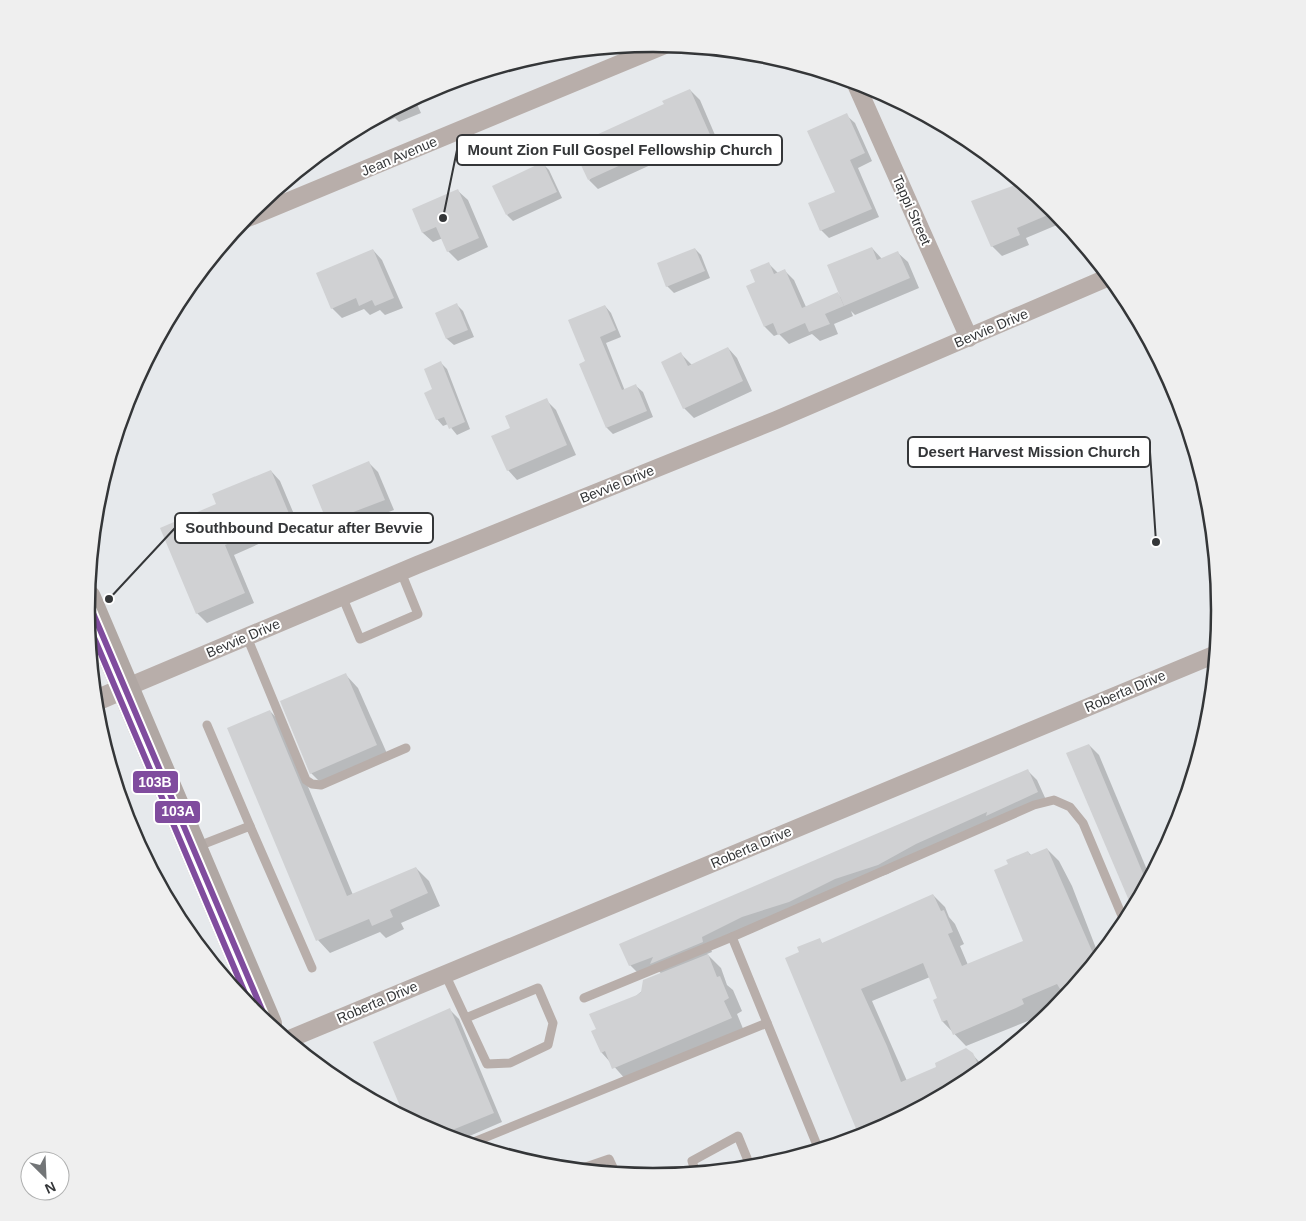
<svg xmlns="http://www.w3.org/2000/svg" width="1306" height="1221" viewBox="0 0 1306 1221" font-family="Helvetica,sans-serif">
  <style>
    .shadow { fill: #0003 }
    .building { fill: #d0d1d3 }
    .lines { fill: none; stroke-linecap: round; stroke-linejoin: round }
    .service { stroke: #b8aeaa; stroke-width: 9 }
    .minor { stroke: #b8aeaa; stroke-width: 18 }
    .tertiary { stroke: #b8aeaa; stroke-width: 21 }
    .primary { stroke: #b0a7a3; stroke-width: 28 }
    .bus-1-casing { stroke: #fff; stroke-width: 10 }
    .bus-2-casing { stroke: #fff; stroke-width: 10 }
    .bus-1 { stroke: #804c9e; stroke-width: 6 }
    .bus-2 { stroke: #804c9e; stroke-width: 6 }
    .labels { text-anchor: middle; stroke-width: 4; stroke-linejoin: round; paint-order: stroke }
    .street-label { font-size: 14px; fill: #343638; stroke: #fff }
    .rim { fill: none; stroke: #343638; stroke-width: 2.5 }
    .leader { fill: none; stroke: #343638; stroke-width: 2 }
    .callout-dot { fill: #343638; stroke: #fff; stroke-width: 2 }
    .callout { fill: #fff; stroke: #343638; stroke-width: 2 }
    .callout-label { font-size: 15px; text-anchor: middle; font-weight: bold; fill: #343638 }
    .line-badge { stroke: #fff; stroke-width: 2 }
    .badge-label { font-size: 14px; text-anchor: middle; font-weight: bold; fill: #fff }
  </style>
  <rect width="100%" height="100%" fill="#e6e9ec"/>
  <g class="shadow">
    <path d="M448 83 450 89 416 102 421 113 399 122 395 118 331 145 436 87Z"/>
    <path d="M690 90 700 100 721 149 689 163 679 152 598 189 589 180 665 104Z"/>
    <path d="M846 115 855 123 872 161 858 168 879 217 829 238 821 230 837 192Z"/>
    <path d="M543 164 549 170 562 198 513 221 507 215Z"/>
    <path d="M1022 184 1054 210 1064 222 1026 238 1029 245 1002 256 992 246V196Z"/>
    <path d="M458 191 468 200 488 247 458 261 448 251 443 238 433 242 423 233 414 210Z"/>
    <path d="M872 248 882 259 898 253 908 262 919 288 855 315 851 311 853 316 834 324 838 334 820 341 812 334 789 344 779 334 774 336 765 327 757 283 769 264 778 273 784 270 794 280 806 307 838 294 843 299Z"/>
    <path d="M695 249 701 255 710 278 674 293 667 286Z"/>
    <path d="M373 250 382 260 403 308 385 315 380 310 370 315 364 309 342 318 332 308Z"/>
    <path d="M457 305 463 311 474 337 454 345 447 339 437 313Z"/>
    <path d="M605 306 611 313 621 337 606 343 625 391 636 386 643 392 653 417 613 434 607 428 587 362Z"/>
    <path d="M728 348 737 358 752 391 694 418 684 408 681 354 692 365Z"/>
    <path d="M441 363 447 369 470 429 457 435 448 424 443 426 437 419 434 390Z"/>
    <path d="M546 400 556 410 576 455 517 480 508 470 511 428Z"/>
    <path d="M368 462 378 472 394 510 338 531 328 521Z"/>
    <path d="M271 471 280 481 299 526 234 555 254 603 207 623 197 613 218 505Z"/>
    <path d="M345 674 358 688 389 758 324 786 311 773Z"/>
    <path d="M270 711 282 724 353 895 416 868 429 881 440 906 401 923 404 929 386 938 380 932 330 953 318 940Z"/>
    <path d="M1089 745 1099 755 1150 877 1133 908Z"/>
    <path d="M1028 771 1037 780 1047 802 926 854 888 874 845 888 710 947 712 952 707 954 721 968 727 985 733 990 742 1011 737 1014 744 1031 627 1081 602 1053 597 1029 662 974 656 969 640 975 630 965Z"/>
    <path d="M1047 849 1059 861 1072 886 1099 956 1055 1010 966 1046 943 1022 934 1001 939 998 930 977 872 1001 907 1081 972 1054 985 1068 968 1082 862 1137 787 959 801 953 819 940 823 944 933 895 945 907 949 917 955 924 964 944 960 946 968 965 1025 942 1009 865 1028 852 1032 856Z"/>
    <path d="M450 1010 459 1019 502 1122 458 1141 436 1134 392 1110 401 1107Z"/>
  </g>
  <g class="building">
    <path d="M690 89 712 139 678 153 673 141 588 180 572 146 664 104 662 101Z"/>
    <path d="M847 113 865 153 850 160 872 209 820 231 808 203 835 192 807 131Z"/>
    <path d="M543 162 557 192 506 215 492 186Z"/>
    <path d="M1021 183 1055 212 1017 228 1020 235 991 247 971 201Z"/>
    <path d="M458 189 479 238 447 252 436 227 422 233 412 209Z"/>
    <path d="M872 247 877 260 898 251 910 278 844 306 827 265Z"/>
    <path d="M695 248 705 271 666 287 657 263Z"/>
    <path d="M373 249 394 298 375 306 372 300 359 306 356 298 331 309 316 273Z"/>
    <path d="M769 262 774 274 785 269 802 308 838 292 844 306 825 314 830 324 809 332 805 323 778 335 773 323 764 327 746 286 755 282 750 270Z"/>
    <path d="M457 303 468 330 446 339 435 313Z"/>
    <path d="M605 305 616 330 600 337 622 390 636 384 647 411 606 428 579 364 585 361 568 320Z"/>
    <path d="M728 347 743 381 683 409 661 362 681 352 688 366Z"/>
    <path d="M441 361 465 422 449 429 444 417 436 420 424 393 432 389 424 369Z"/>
    <path d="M547 398 567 445 507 471 491 436 510 428 505 416Z"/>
    <path d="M369 461 385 500 327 522 312 485Z"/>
    <path d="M271 470 290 516 225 545 245 593 196 614 160 528 216 504 212 494Z"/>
    <path d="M346 673 377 745 310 774 280 701Z"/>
    <path d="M270 710 347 896 416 867 428 893 390 910 393 917 372 926 369 919 316 941 227 728Z"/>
    <path d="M1089 744 1147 883 1133 910 1066 753Z"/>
    <path d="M1028 769 1038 792 986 816 987 812 916 844 878 865 835 879 789 902 742 917 702 937 703 942 650 964 653 957 629 966 619 944Z"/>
    <path d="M1047 848 1096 960 1078 981 1060 989 1057 984 1022 999 1024 1004 1016 1008 953 1035 947 1020 942 1022 933 1000 937 998 923 963 861 989 887 1046 901 1082 936 1067 935 1063 966 1048 973 1053 981 1071 968 1082 935 1100 907 1110 909 1113 870 1134 865 1136 862 1129 857 1131 785 958 799 952 797 947 820 938 822 943 933 894 941 911 944 910 953 932 948 934 962 966 1023 941 994 870 1008 864 1006 860 1028 851 1030 855Z"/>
    <path d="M708 954 717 977 720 976 729 998 724 1001 732 1018 612 1069 605 1051 601 1053 591 1031 596 1029 589 1014 637 995 641 992 643 980Z"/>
    <path d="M450 1008 494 1113 440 1135 391 1110 400 1106 373 1042Z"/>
  </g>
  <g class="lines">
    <g class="service">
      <path d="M342 596 360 639 418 614 401 572"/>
      <path d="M247 637 306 780 312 784 321 785 406 748"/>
      <path d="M207 725 250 826"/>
      <path d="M196 847 250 826 312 968"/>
      <path d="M732 937 819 1150"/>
      <path d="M445 974 487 1064 510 1063 548 1045 553 1023 538 988 466 1018"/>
      <path d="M584 998 732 937 1034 805 1054 800 1070 807 1083 823 1125 923"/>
      <path d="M469 1144 767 1023"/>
      <path d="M577 1170 609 1159 616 1174"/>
      <path d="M696 1173 692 1161 738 1136 751 1168"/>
    </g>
    <g class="minor">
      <path d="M855 82 969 338"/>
      <path d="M243 220 665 45"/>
      <path d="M125 688 417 565 776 420 1109 277"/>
      <path d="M287 1040 1216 654"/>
    </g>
    <path class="tertiary" d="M95 701 125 688"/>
    <path class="primary" d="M87 598 268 1024"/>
    <defs>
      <path id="bus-1" d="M87 599 268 1024"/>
      <path id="bus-2" d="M87 621 253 1012"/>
    </defs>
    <use href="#bus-1" class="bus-1-casing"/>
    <use href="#bus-2" class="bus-2-casing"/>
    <use href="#bus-1" class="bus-1"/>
    <use href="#bus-2" class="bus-2"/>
  </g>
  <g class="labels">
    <g class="street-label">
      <text transform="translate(399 156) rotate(-23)" y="5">Jean Avenue</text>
      <text transform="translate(912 210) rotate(66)" y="5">Tappi Street</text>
      <text transform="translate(991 328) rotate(-23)" y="5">Bevvie Drive</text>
      <text transform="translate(617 484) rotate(-22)" y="5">Bevvie Drive</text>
      <text transform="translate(243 638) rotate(-23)" y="5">Bevvie Drive</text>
      <text transform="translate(1125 691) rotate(-23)" y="5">Roberta Drive</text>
      <text transform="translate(751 847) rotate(-23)" y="5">Roberta Drive</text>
      <text transform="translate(377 1002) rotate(-23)" y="5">Roberta Drive</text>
    </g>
  </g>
  <path d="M0 0H1306V1221H0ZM95 610a558 558 0 1 1 1116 0a558 558 0 1 1-1116 0Z" fill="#efefef" fill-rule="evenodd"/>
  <path class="rim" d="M95 610a558 558 0 1 1 1116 0a558 558 0 1 1-1116 0Z"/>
  <path class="leader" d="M443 218L457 150M1156 542L1150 452M109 599L175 528"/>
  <g class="callout-dot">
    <circle cx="443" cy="218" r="5"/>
    <circle cx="1156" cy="542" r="5"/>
    <circle cx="109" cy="599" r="5"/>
  </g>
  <g class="callout">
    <rect x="457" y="135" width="325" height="30" rx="5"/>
    <rect x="908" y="437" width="242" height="30" rx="5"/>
    <rect x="175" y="513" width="258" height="30" rx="5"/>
  </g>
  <g class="callout-label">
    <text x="620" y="155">Mount Zion Full Gospel Fellowship Church</text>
    <text x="1029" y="457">Desert Harvest Mission Church</text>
    <text x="304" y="533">Southbound Decatur after Bevvie</text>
  </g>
  <g class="line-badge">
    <rect x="132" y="770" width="47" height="24" rx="5" fill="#804c9e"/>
    <rect x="154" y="800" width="47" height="24" rx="5" fill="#804c9e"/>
  </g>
  <g class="badge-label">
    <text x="155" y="787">103B</text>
    <text x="178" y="816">103A</text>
  </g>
  <g transform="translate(45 1176) rotate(156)"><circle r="24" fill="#ffffff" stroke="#aeafaf"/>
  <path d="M0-4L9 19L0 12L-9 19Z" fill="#727577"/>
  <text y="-8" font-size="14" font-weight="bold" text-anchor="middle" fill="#343638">N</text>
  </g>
</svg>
